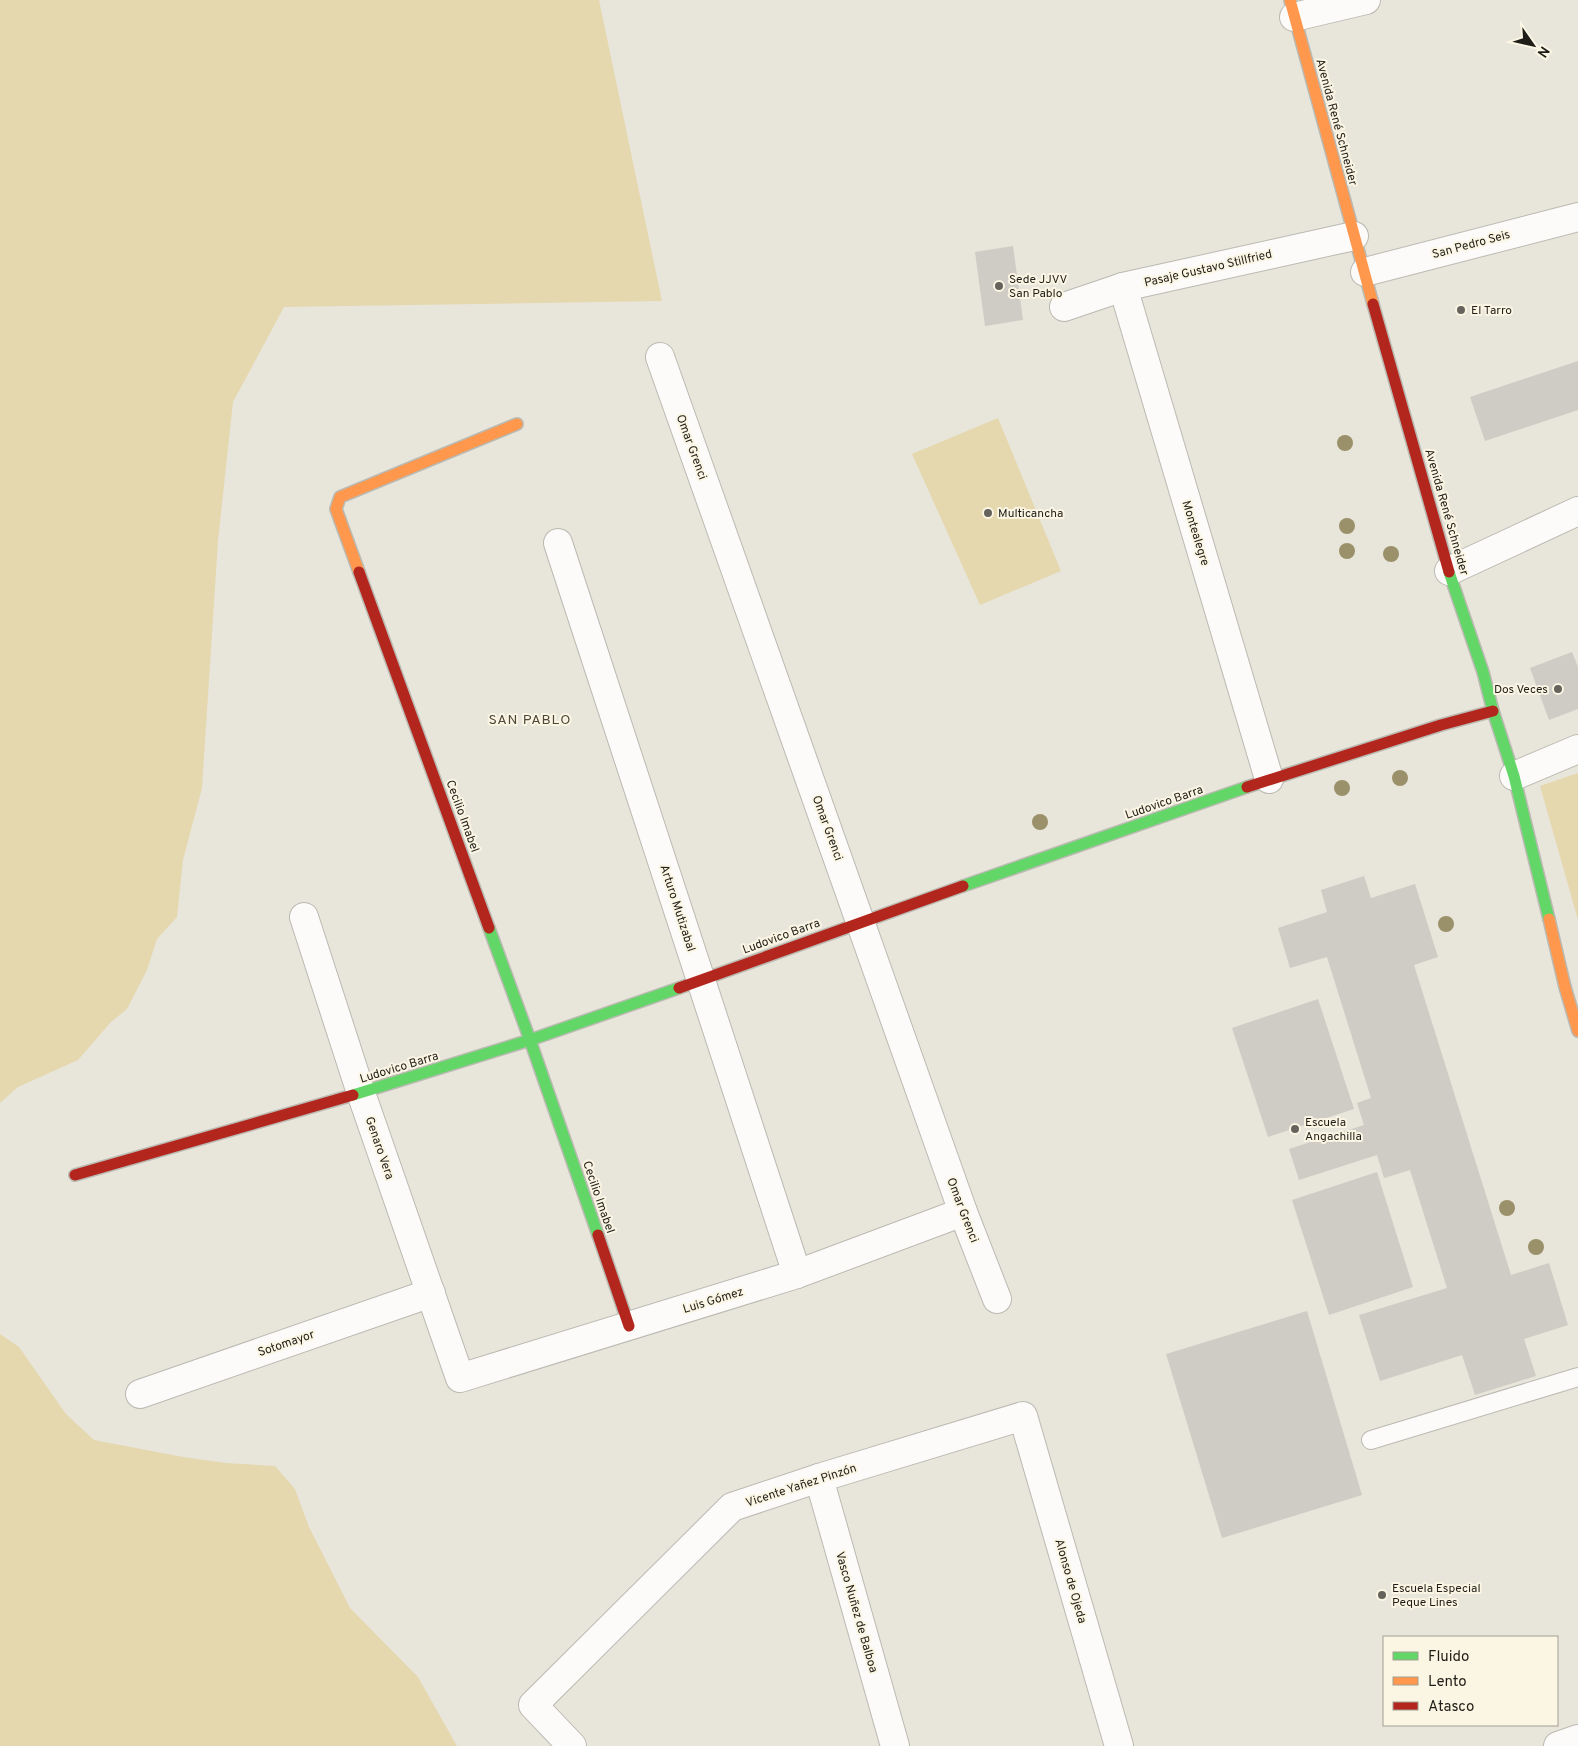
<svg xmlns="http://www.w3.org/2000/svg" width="1578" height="1746" viewBox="0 0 1578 1746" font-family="Overpass,sans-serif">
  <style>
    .green { fill: #e5d8af }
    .building { fill: #ceccc4 }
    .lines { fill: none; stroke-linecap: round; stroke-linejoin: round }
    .lane-casing { stroke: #bbbab2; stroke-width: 20 }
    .street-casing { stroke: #bbbab2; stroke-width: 30 }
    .fast-casing { stroke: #bbbab2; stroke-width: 14 }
    .slow-casing { stroke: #bbbab2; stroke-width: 14 }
    .jam-casing { stroke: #bbbab2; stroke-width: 14 }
    .lane { stroke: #fcfbfa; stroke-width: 18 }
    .street { stroke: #fcfbfa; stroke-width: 28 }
    .fast { stroke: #63d668; stroke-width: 11 }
    .slow { stroke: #ff974d; stroke-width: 11 }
    .jam { stroke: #b3261e; stroke-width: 11 }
    .tree { fill: #9a9069 }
    .poi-dot { fill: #65635c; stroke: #fbf6e4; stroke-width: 2 }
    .labels { text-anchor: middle; stroke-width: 4; stroke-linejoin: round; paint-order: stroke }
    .street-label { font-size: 12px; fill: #1f1d17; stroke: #fbf6e4 }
    .poi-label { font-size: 12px; fill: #1f1d17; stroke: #fbf6e4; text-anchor: start }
    .neighbourhood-label { font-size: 14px; letter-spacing: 1px; fill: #4c4739; stroke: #fbf6e4 }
  </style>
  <rect width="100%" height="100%" fill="#e8e5db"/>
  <g class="green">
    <path d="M0 0H599L662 301 284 307 233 402 218 541 202 788 183 860 177 917 157 939 147 970 127 1009 111 1022 78 1060 18 1087 0 1103Z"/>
    <path d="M998 418 1061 571 980 605 912 454Z"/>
    <path d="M1578 773V920L1540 786Z"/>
    <path d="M0 1334 19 1347 66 1414 94 1440 183 1457 226 1463 275 1466 295 1489 309 1527 350 1608 418 1677 457 1746H0Z"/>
  </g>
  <g class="building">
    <path d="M1013 246 1023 320 985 326 975 252Z"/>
    <path d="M1578 361V410L1485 441 1470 397Z"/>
    <path d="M1572 652 1578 667V709L1549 720 1530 668Z"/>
    <path d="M1364 876 1371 898 1415 884 1438 957 1414 965 1511 1275 1549 1263 1568 1325 1524 1339 1536 1376 1475 1395 1462 1355 1380 1381 1359 1315 1447 1288 1410 1170 1384 1178 1377 1155 1299 1180 1289 1149 1364 1125 1357 1103 1371 1098 1327 957 1290 968 1278 928 1327 912 1321 890Z"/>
    <path d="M1318 999 1354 1109 1268 1137 1232 1028Z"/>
    <path d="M1377 1172 1413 1287 1329 1315 1292 1200Z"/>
    <path d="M1307 1311 1362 1495 1222 1538 1166 1354Z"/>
  </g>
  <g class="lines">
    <defs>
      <path id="lane" d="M1371 1440 1578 1377"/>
      <g id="street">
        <path d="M1294 17 1366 0"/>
        <path d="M1365 272 1578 217"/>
        <path d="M1123 287 1269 779"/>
        <path d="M1064 307 1123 287 1354 236"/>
        <path d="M660 357 963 1212 997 1299"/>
        <path d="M558 543 797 1274"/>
        <path d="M1449 571 1578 511"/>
        <path d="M1514 776 1578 749"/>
        <path d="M304 917 361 1093 460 1378 797 1274 963 1212"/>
        <path d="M140 1394 431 1293"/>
        <path d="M819 1478 895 1746"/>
        <path d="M572 1746 533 1705 732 1507 819 1478 1023 1416 1119 1746"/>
        <path d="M1558 1746 1578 1739"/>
      </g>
      <g id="fast">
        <path d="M1449 572 1483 672 1493 711 1514 776 1549 919"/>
        <path d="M963 886 1247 787"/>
        <path d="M489 928 530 1040 598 1235"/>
        <path d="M353 1095 530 1040 679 988"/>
      </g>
      <g id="slow">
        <path d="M1290 0 1373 304"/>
        <path d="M359 572 336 509 340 497 517 424"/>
        <path d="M1549 919 1565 987 1578 1031"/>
      </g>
      <g id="jam">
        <path d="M1373 304 1449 572"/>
        <path d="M359 572 489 928"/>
        <path d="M1247 787 1441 725 1493 711"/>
        <path d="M679 988 963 886"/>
        <path d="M75 1175 353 1095"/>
        <path d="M598 1235 629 1326"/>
      </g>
    </defs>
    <use href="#lane" class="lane-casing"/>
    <use href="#street" class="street-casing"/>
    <use href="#fast" class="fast-casing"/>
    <use href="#slow" class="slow-casing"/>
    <use href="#jam" class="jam-casing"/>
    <use href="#lane" class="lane"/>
    <use href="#street" class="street"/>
    <use href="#fast" class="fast"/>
    <use href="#slow" class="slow"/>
    <use href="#jam" class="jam"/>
  </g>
  <g class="tree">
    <circle cx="1345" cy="443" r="8"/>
    <circle cx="1347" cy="526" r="8"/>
    <circle cx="1347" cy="551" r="8"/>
    <circle cx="1391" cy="554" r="8"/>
    <circle cx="1400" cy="778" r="8"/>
    <circle cx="1342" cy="788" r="8"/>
    <circle cx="1040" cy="822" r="8"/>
    <circle cx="1446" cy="924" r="8"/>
    <circle cx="1507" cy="1208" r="8"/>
    <circle cx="1536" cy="1247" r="8"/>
  </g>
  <g class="poi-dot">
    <circle cx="999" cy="286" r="5"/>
    <circle cx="1461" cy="310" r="5"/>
    <circle cx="988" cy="513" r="5"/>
    <circle cx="1558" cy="689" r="5"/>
    <circle cx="1295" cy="1129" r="5"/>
    <circle cx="1382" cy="1595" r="5"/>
  </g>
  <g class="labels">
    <g class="street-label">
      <text transform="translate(1337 122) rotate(75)" y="4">Avenida René Schneider</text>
      <text transform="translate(1471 244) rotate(-15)" y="4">San Pedro Seis</text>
      <text transform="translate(1208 268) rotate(-13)" y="4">Pasaje Gustavo Stillfried</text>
      <text transform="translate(692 447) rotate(70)" y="4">Omar Grenci</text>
      <text transform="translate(1447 512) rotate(74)" y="4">Avenida René Schneider</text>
      <text transform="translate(1196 533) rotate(73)" y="4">Montealegre</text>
      <text transform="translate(1164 802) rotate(-19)" y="4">Ludovico Barra</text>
      <text transform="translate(463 816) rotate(70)" y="4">Cecilio Imabel</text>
      <text transform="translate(828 828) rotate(70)" y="4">Omar Grenci</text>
      <text transform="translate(678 908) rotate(72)" y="4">Arturo Mutizabal</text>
      <text transform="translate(781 936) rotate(-20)" y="4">Ludovico Barra</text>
      <text transform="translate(399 1067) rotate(-17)" y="4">Ludovico Barra</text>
      <text transform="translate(380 1148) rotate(71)" y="4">Genaro Vera</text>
      <text transform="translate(599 1197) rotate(71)" y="4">Cecilio Imabel</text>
      <text transform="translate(963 1210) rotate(69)" y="4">Omar Grenci</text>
      <text transform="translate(713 1300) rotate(-17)" y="4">Luis Gómez</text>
      <text transform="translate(286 1343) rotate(-19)" y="4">Sotomayor</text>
      <text transform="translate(801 1485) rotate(-18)" y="4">Vicente Yañez Pinzón</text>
      <text transform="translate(1071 1581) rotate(74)" y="4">Alonso de Ojeda</text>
      <text transform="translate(857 1612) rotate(74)" y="4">Vasco Nuñez de Balboa</text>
    </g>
    <g class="poi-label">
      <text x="1009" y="283">Sede JJVV<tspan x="1009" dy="14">San Pablo</tspan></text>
      <text x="1471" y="314">El Tarro</text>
      <text x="998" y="517">Multicancha</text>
      <text x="1548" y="693" text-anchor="end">Dos Veces</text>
      <text x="1305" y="1126">Escuela<tspan x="1305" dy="14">Angachilla</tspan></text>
      <text x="1392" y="1592">Escuela Especial<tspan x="1392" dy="14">Peque Lines</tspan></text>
    </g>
    <g class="neighbourhood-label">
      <text x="530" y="724">SAN PABLO</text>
    </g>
  </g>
  <rect x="1383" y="1636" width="175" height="90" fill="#fbf6e4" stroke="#a39f92"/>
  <rect x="1393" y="1652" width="25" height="8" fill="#63d668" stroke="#a39f92"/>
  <text x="1428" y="1661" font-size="15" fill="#1f1d17">Fluido</text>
  <rect x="1393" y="1677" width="25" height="8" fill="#ff974d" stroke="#a39f92"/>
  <text x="1428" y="1686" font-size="15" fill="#1f1d17">Lento</text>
  <rect x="1393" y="1702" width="25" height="8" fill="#b3261e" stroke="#a39f92"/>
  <text x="1428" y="1711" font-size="15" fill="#1f1d17">Atasco</text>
  <g transform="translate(1533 45) rotate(124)" stroke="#fbf6e4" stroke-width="4" paint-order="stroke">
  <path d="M0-4L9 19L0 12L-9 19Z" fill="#1f1d17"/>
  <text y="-8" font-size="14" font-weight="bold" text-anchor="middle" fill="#1f1d17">N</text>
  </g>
</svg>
